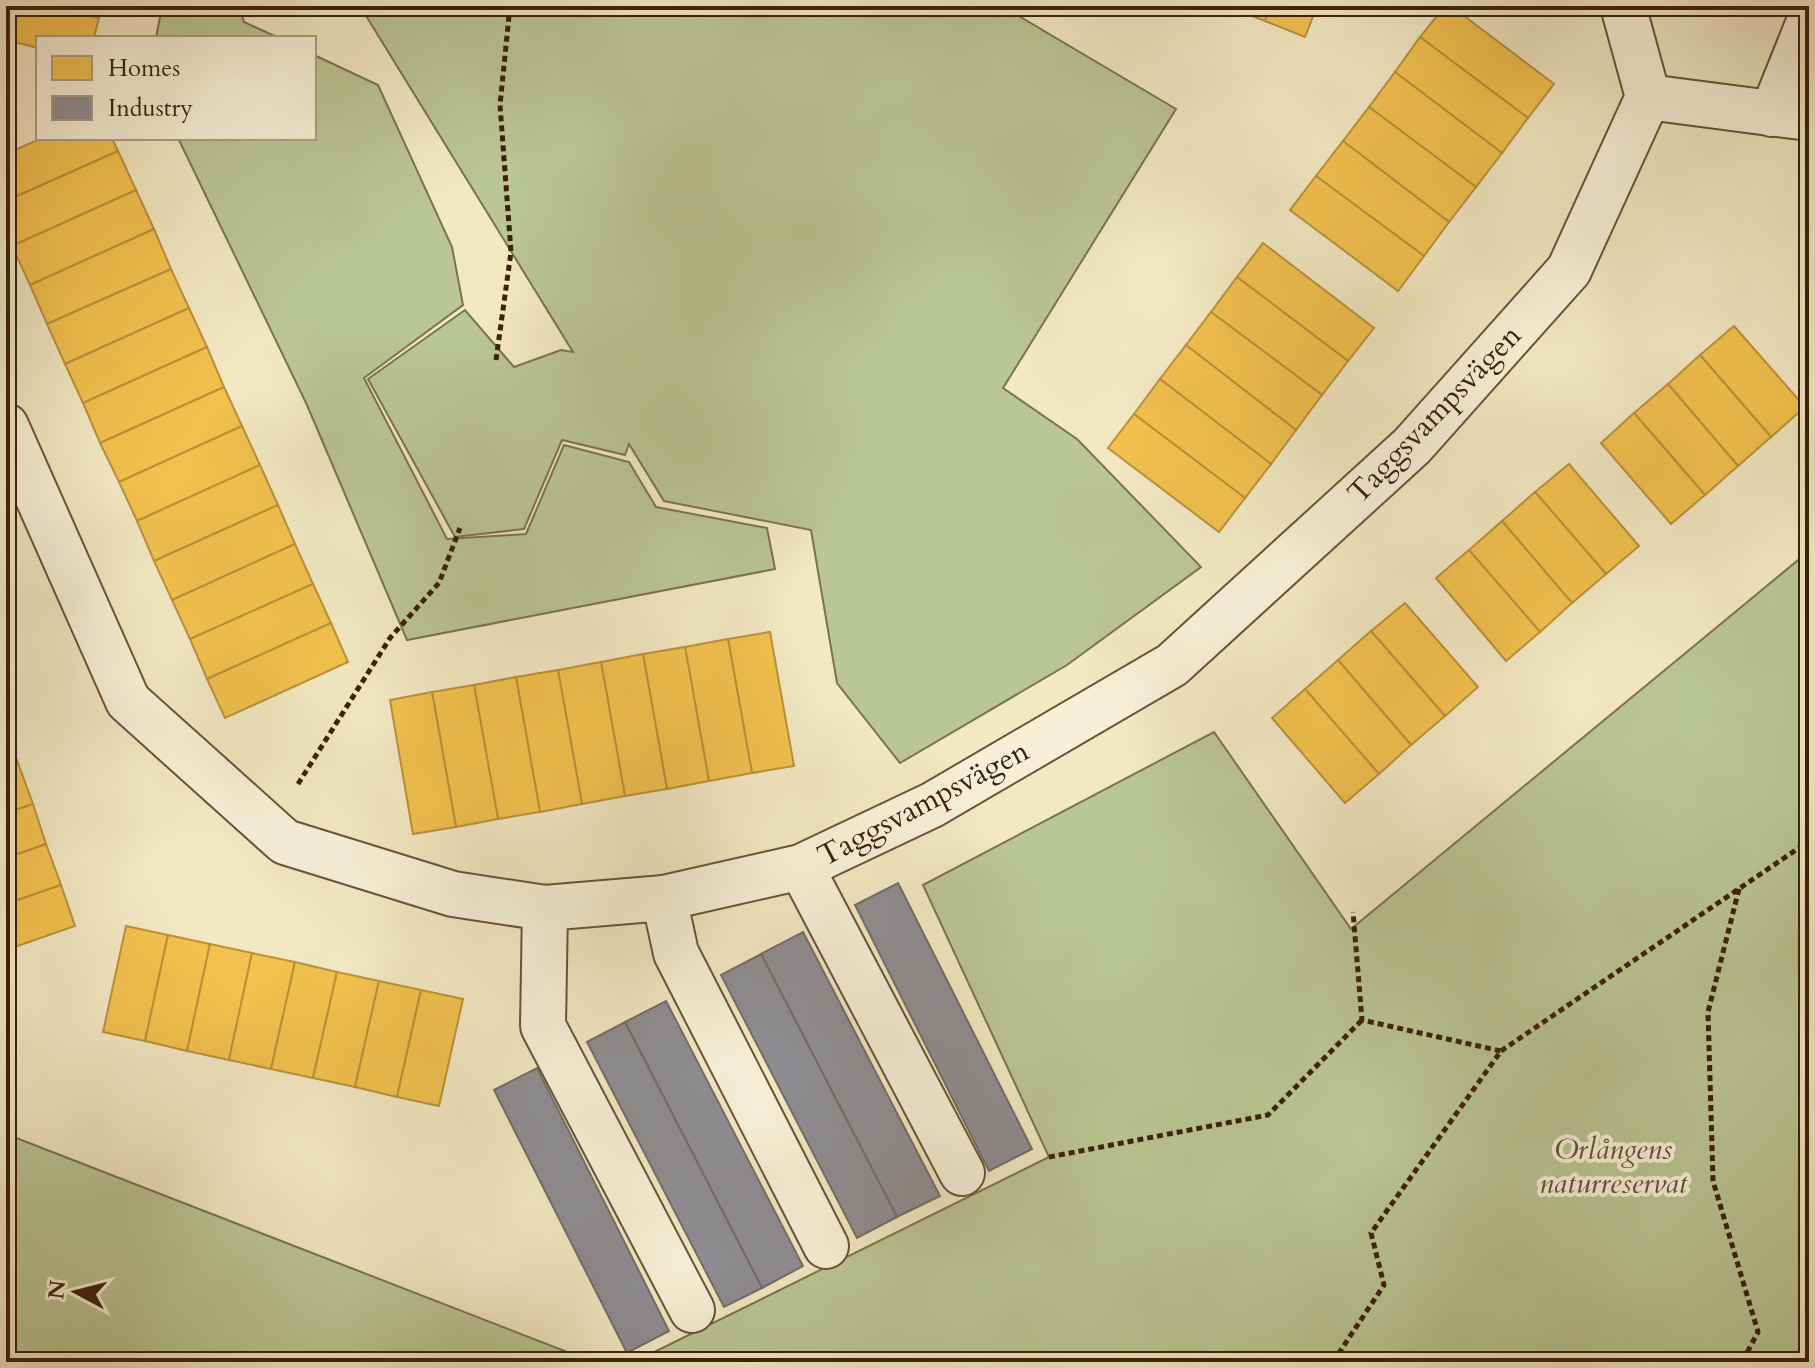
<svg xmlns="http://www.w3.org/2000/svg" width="1815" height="1368" viewBox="0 0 1815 1368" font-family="Cardo,serif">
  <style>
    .green { fill: #bac693; stroke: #7b734f; stroke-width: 2 }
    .homes { fill: #f2c14e; stroke: #bb913a; stroke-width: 2 }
    .industry { fill: #8d8d92; stroke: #756c6a; stroke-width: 2 }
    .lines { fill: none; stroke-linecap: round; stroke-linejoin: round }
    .minor-casing { stroke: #6a5239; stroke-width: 48 }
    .path { stroke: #3c200b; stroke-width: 5; stroke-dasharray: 6 4; stroke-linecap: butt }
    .minor { stroke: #f7f0d7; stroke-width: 44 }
    .labels { text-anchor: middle; stroke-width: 8; stroke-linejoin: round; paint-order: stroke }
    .street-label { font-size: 30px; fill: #3c200b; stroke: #f7f0d7 }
    .park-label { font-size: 30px; font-style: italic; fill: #625234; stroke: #f7f0d7 }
  </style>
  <rect width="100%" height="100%" fill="#f2e8c2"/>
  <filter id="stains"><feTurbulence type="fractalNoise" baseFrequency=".0025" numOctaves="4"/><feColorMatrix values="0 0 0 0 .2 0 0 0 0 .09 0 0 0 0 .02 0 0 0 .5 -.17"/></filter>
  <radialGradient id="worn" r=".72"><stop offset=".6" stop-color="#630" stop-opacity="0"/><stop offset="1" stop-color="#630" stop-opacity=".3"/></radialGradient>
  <g class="green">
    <path d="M162 6H239L244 22 279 38H156Z"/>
    <path d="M360 6H1002L1176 109 1003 388 1077 439 1201 567 1067 665 900 763 837 683 811 530 664 501 629 444 625 455 562 440 524 529 455 537 368 379 465 310 514 367 561 350 573 352Z"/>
    <path d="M314 55 378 85 452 247 463 305 364 378 447 539 526 534 564 445 629 462 656 507 767 528 775 569 407 640 307 405 178 138H314Z"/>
    <path d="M1809 551V1362H634L1049 1157 923 885 1214 732 1351 929Z"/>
    <path d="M6 1134 593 1362H6Z"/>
  </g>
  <g class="homes">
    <path d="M6 6H50L99 18 94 38H38V48L6 40Z"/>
    <path d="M50 6H102L99 18Z"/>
    <path d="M1225 6H1271L1265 21Z"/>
    <path d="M1271 6H1317L1305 37 1265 21Z"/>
    <path d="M1445 6H1451L1554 84 1528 118 1420 37Z"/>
    <path d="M1420 37 1528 118 1502 153 1395 72Z"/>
    <path d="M1395 72 1502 153 1476 187 1369 107Z"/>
    <path d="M1369 107 1476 187 1449 222 1343 141Z"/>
    <path d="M42 138H112L118 151 6 201V154Z"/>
    <path d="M1343 141 1449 222 1424 256 1316 176Z"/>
    <path d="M118 151 136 190 12 246 6 233V201Z"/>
    <path d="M1316 176 1424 256 1398 291 1290 210Z"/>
    <path d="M136 190 154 229 30 285 12 246Z"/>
    <path d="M154 229 171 269 47 324 30 285Z"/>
    <path d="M1263 243 1374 328 1348 361 1237 277Z"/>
    <path d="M171 269 189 308 65 364 47 324Z"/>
    <path d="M1237 277 1348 361 1322 395 1211 312Z"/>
    <path d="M189 308 207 347 83 403 65 364Z"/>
    <path d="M1211 312 1322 395 1296 430 1186 345Z"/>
    <path d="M1734 326 1805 407 1771 437 1700 355Z"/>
    <path d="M1186 345 1296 430 1271 464 1160 379Z"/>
    <path d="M207 347 224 387 100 443 83 403Z"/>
    <path d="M1700 355 1771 437 1738 466 1668 384Z"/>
    <path d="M1160 379 1271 464 1245 498 1134 414Z"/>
    <path d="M1668 384 1738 466 1705 495 1634 413Z"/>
    <path d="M224 387 242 426 119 482 100 443Z"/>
    <path d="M1634 413 1705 495 1671 524 1601 443Z"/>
    <path d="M1134 414 1245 498 1219 532 1108 448Z"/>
    <path d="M242 426 260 465 137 521 119 482Z"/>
    <path d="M1569 464 1639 546 1606 574 1535 492Z"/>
    <path d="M260 465 278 505 154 561 137 521Z"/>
    <path d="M1535 492 1606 574 1572 603 1502 521Z"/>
    <path d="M278 505 295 544 172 600 154 561Z"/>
    <path d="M1502 521 1572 603 1540 632 1469 550Z"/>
    <path d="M295 544 313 584 190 639 172 600Z"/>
    <path d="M1469 550 1540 632 1506 661 1436 578Z"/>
    <path d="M313 584 331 623 207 679 190 639Z"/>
    <path d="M1405 603 1478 687 1445 716 1371 631Z"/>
    <path d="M331 623 348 662 225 718 207 679Z"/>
    <path d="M1371 631 1445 716 1411 745 1338 660Z"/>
    <path d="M770 632 794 766 752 773 728 639Z"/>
    <path d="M728 639 752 773 709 781 685 647Z"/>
    <path d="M685 647 709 781 667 789 643 654Z"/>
    <path d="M643 654 667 789 625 796 601 662Z"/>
    <path d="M1338 660 1411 745 1379 774 1305 689Z"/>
    <path d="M601 662 625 796 582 804 558 670Z"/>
    <path d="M558 670 582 804 540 812 516 677Z"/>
    <path d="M516 677 540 812 498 819 474 685Z"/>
    <path d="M474 685 498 819 456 827 432 692Z"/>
    <path d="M1305 689 1379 774 1345 803 1272 718Z"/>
    <path d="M432 692 456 827 413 834 390 700Z"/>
    <path d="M6 730 18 763 6 767Z"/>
    <path d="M18 763 33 804 6 813V767Z"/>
    <path d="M33 804 46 844 6 858V813Z"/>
    <path d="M46 844 61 885 6 904V858Z"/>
    <path d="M61 885 75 926 6 950V904Z"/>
    <path d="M126 926 168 935 145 1041 103 1032Z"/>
    <path d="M168 935 210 944 187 1051 145 1041Z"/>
    <path d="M210 944 252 953 229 1060 187 1051Z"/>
    <path d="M252 953 295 962 271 1069 229 1060Z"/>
    <path d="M295 962 337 972 313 1078 271 1069Z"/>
    <path d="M337 972 379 981 355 1087 313 1078Z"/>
    <path d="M379 981 421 990 397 1097 355 1087Z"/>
    <path d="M421 990 463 999 439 1106 397 1097Z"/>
  </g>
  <g class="industry">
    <path d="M898 883 1032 1149 989 1171 855 905Z"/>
    <path d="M803 932 940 1196 897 1217 761 954Z"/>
    <path d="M761 954 897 1217 857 1238 721 975Z"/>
    <path d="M666 1001 803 1266 762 1288 625 1022Z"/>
    <path d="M625 1022 762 1288 724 1307 587 1042Z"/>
    <path d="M537 1068 669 1331 627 1353 494 1090Z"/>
  </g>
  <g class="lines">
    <defs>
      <g id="minor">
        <path d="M1648 97 1809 118"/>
        <path d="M1772 114 1809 22"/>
        <path d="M6 426 128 701 285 842 453 894 545 908 664 898 801 867 932 805 1172 665 1412 446 1569 270 1648 97 1623 6"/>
        <path d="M801 867 962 1173"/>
        <path d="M664 898 676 953 826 1246"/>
        <path d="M545 908 543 1026 692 1310"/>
      </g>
    </defs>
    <use href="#minor" class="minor-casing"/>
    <g class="path">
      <path d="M496 360 511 252 500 105 510 6"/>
      <path d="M298 784 390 638 439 583 460 528"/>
      <path d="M1739 889 1708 1012 1713 1181 1758 1332 1742 1362"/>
      <path d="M1501 1051 1809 841"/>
      <path d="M6 1141 11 1136"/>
      <path d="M1049 1157 1268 1115 1362 1020"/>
      <path d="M1333 1362 1384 1285 1371 1233 1501 1051 1362 1020 1353 912"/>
    </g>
    <use href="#minor" class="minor"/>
  </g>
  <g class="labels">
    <g class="street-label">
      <text transform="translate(1434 414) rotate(-46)" y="10">Taggsvampsvägen</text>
      <text transform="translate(923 803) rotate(-28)" y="10">Taggsvampsvägen</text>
    </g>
    <g class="park-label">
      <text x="1613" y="1159">Orlångens<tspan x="1613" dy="34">naturreservat</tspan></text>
    </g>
  </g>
  <rect width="1815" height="1368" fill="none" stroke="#f2e8c2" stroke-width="32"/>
  <rect x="8" y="8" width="1799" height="1352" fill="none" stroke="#3c200b" stroke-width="4"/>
  <rect x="16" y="16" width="1783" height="1336" fill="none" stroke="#3c200b" stroke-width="2"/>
  <rect x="36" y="36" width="280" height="104" fill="#f7f0d7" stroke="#ac9d85" stroke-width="2"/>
  <rect x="52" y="56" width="40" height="24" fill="#f2c14e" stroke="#ac9d85" stroke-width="2"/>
  <text x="108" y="76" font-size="24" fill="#3c200b">Homes</text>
  <rect x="52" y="96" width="40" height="24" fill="#8d8d92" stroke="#ac9d85" stroke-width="2"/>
  <text x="108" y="116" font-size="24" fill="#3c200b">Industry</text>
  <g transform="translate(76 1292) rotate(277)" stroke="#f7f0d7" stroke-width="6" paint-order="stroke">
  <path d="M0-6L14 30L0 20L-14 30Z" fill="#3c200b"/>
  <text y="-12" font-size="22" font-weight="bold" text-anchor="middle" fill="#3c200b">N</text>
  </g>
  <rect width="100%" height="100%" filter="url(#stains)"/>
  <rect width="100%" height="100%" fill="url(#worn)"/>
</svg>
